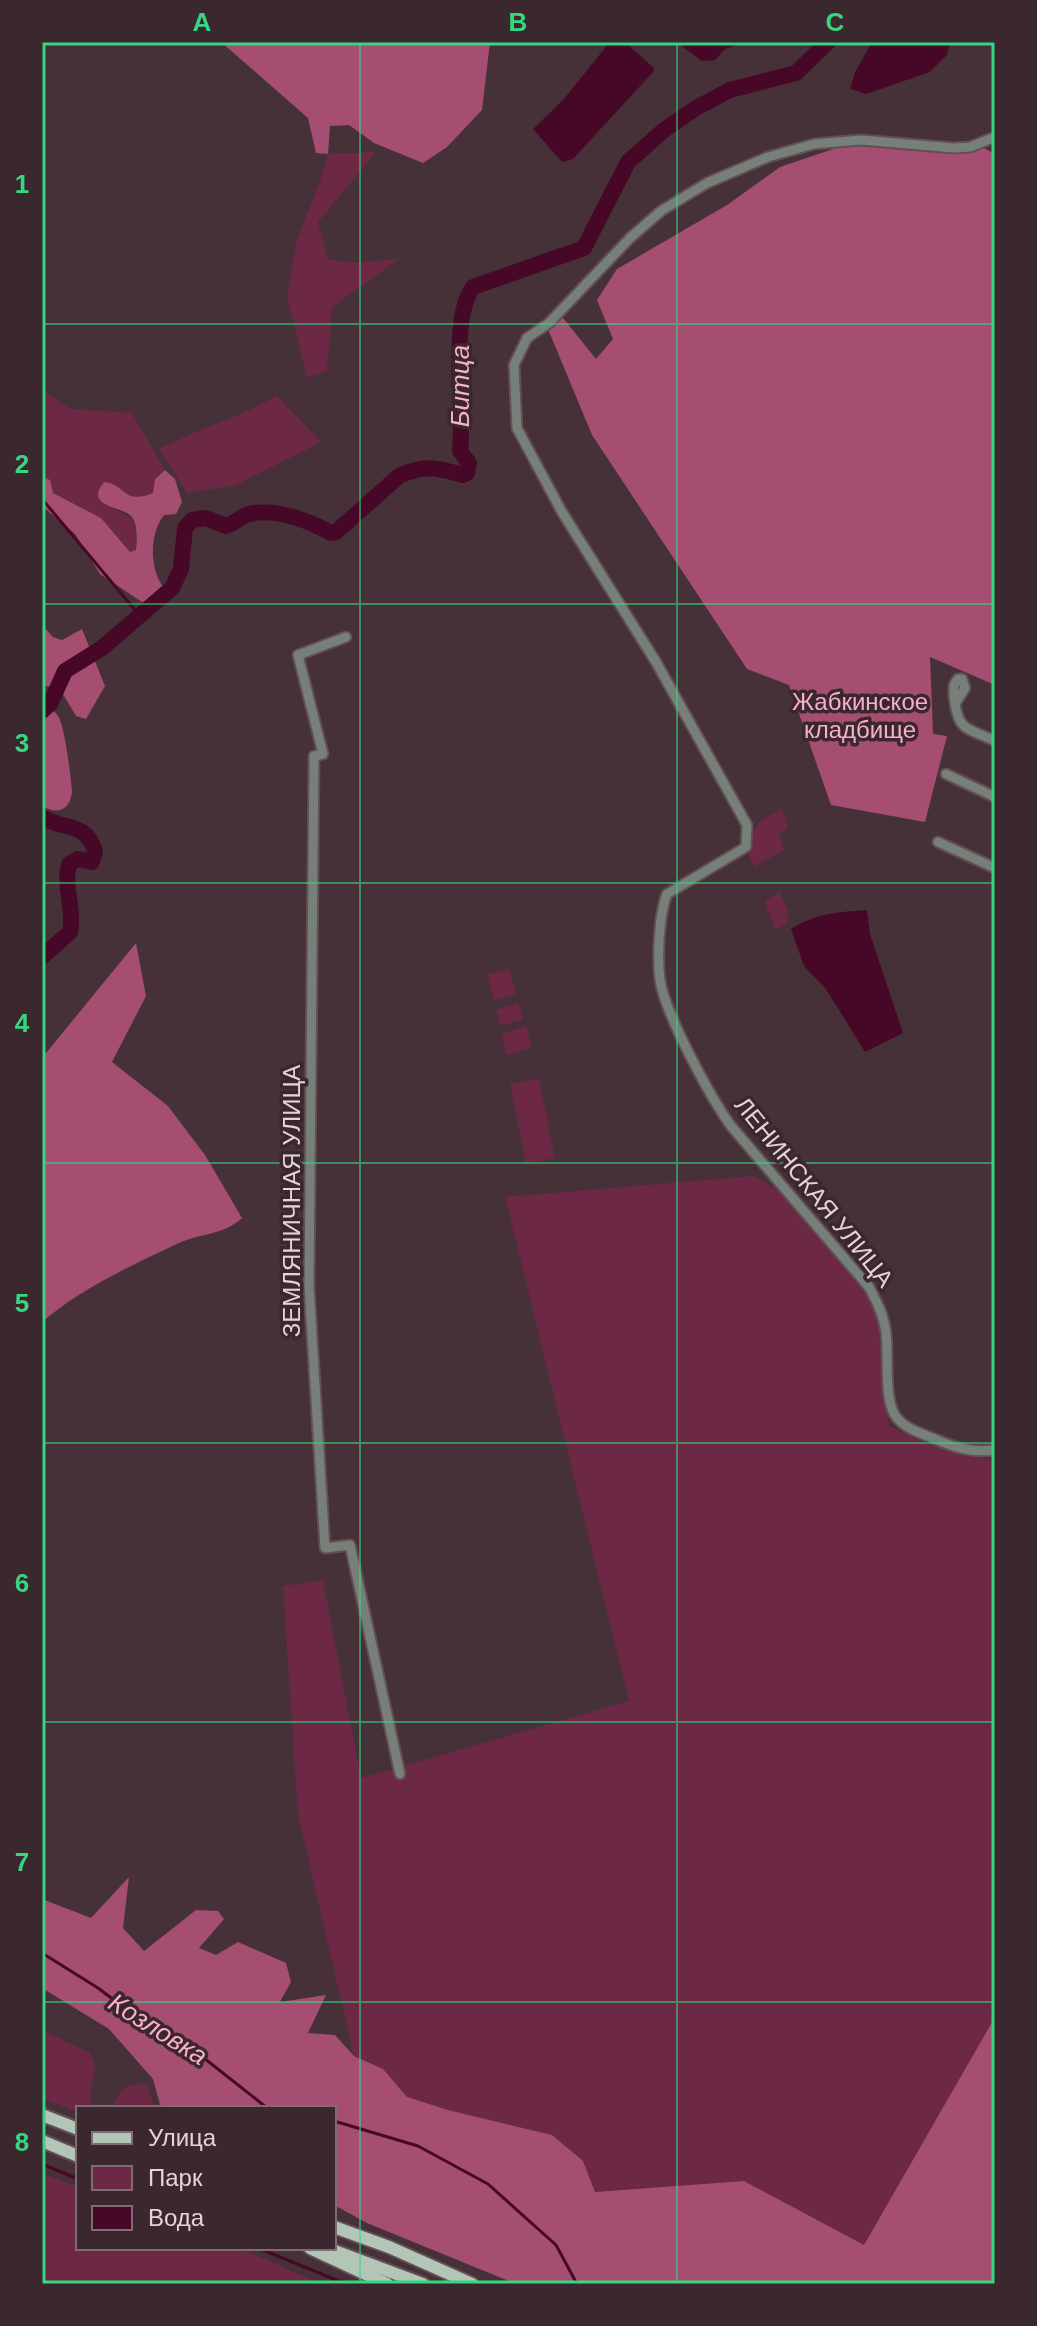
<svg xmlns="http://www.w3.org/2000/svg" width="1037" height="2326" viewBox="0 0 1037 2326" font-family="Helvetica,sans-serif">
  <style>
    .green { fill: #6c2845 }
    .forest { fill: #a54e71 }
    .water { fill: #470827 }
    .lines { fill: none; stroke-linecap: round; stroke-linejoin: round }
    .stream { stroke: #470827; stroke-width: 3 }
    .river { stroke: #470827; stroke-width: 16 }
    .minor-casing { stroke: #624e55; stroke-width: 13 }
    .major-casing { stroke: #624e55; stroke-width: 16 }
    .minor { stroke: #767f78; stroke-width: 9 }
    .major { stroke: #b2c5b7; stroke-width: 12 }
    .grid { fill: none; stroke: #35d881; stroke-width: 2; stroke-opacity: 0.55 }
    .labels { text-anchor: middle; stroke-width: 7; stroke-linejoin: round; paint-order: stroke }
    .park-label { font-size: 24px; fill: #f7aec8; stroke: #3b272e }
    .street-label { font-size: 24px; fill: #e2d4d9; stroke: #3b272e }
    .water-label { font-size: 26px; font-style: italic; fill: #f9b0ca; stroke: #3b272e }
    .neatline { fill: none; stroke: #35d881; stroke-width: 3 }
    .grid-label { font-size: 26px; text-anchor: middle; font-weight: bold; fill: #35d881 }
  </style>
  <rect width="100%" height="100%" fill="#463138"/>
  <g class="green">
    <path d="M376 152 318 222 328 259 353 263 399 259 332 307 327 371 307 377 287 296 297 239 320 182 328 154Z"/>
    <path d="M42 390 70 409 132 413 165 470 159 474 153 493 133 498 116 486 106 504C131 519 139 515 136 550L130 552 101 518 52 492 42 477Z"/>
    <path d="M277 396 321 442 236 485 187 493 159 449C198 429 239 417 277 396Z"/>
    <path d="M782 808 788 828 779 834 784 850 754 867 746 847 760 821Z"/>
    <path d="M780 892 788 911 787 924 775 930 765 901Z"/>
    <path d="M509 969 516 994 494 1000 487 975Z"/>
    <path d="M518 1003 523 1019 501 1026 496 1010Z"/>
    <path d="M526 1026 532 1047 506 1055 502 1034Z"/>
    <path d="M539 1078 555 1158 526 1164 510 1084Z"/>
    <path d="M753 1176 794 1198 877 1304 889 1426 930 1445 995 1461V2017L864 2245 744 2181 595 2192 583 2161 406 2097 383 2069 354 2056 298 1815 283 1586 323 1580 361 1778 629 1701 505 1197Z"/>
    <path d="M42 2030 90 2053 95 2064 89 2108H78V2112L42 2098Z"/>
    <path d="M137 2084 148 2085 154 2108H111C122 2094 116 2089 137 2084Z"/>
    <path d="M42 2173 78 2187V2248H240L322 2284H42Z"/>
  </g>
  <g class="forest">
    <path d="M221 42H490L482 110 447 147 423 163 374 143 349 125 330 126 328 154 316 153 308 118Z"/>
    <path d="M888 145 969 150 982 147 995 154V685L930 657 933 734 947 736 925 822 831 805 789 685 747 669 592 435 548 329 563 318 596 359 613 339 597 300 617 269 727 205 780 167 842 146Z"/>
    <path d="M165 470 175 479 182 502 176 514 164 515C149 534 149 571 165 589L145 604 100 574 75 534 42 506V477L50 480 53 493 101 518 130 552 136 550C137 541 138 523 131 516 121 506 84 507 104 482 128 485 122 505 153 493L155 479Z"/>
    <path d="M42 625 53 637 62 640 82 629 105 686 86 719 76 716 60 689 42 685Z"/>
    <path d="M42 707C48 708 55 710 58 716 65 726 71 778 72 792 70 809 59 815 44 807L42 799Z"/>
    <path d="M136 943 146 996 112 1062 168 1106 205 1155 242 1218C224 1235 201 1233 179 1243 132 1265 82 1288 42 1322V1058Z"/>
    <path d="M129 1877 123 1928 144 1951 196 1910 218 1911 224 1919 199 1948 216 1955 238 1942 286 1963 291 1982 280 2002 326 1995 308 2033 335 2035 354 2056 383 2069 407 2097 448 2110 552 2135 583 2161 595 2192 744 2181 864 2245 995 2017V2284H516L367 2223 334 2205V2108H161L153 2079 109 2029 42 1988V1899L91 1918Z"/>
  </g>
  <g class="water">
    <path d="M625 42 654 68V71L573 159 562 162 533 129 563 100 609 43Z"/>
    <path d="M677 42H747L725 49 715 60 701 61Z"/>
    <path d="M872 42H950L947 55 930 72 866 94 850 89 855 72Z"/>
    <path d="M867 910 870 934 903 1033 865 1052 826 989 804 966 791 929C815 913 840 912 867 910Z"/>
  </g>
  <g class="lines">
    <g class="stream">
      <path d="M42 499 140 616"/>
      <path d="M42 1953 98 1988 147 2025 195 2051 266 2107 272 2108"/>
      <path d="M334 2121 418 2146 488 2184 556 2245 577 2284"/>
      <path d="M42 2164 78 2179"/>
      <path d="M258 2248 346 2284"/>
    </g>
    <g class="river">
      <path d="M42 711 50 704 65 671 102 648 172 588 181 569 185 528 192 520 206 518 226 526C235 524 240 516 249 514 276 508 307 520 331 533L336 532 399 476C426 464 437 468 463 475L467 473 469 463 460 451C465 407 449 321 473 287L584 248 628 162 664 130 696 108 730 90 796 73 828 42"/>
      <path d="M42 817C63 831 86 820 95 852L92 862 78 859 69 864C63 888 75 909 70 932L42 957"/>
    </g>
    <defs>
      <g id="minor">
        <path d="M995 137 970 147 954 148 861 140 814 144 768 157 707 183 661 211 630 238 549 323 527 338 514 365 517 428 562 512 656 662 747 825 746 847 667 894C659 914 657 958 660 980 665 1014 711 1098 731 1126L869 1287C877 1302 884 1316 886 1333 889 1355 883 1402 897 1418 906 1429 922 1434 935 1439 955 1448 973 1453 995 1450"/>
        <path d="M346 637 298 655 323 754 314 756 309 1286 325 1548 350 1545 400 1774"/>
        <path d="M955 704 965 688 962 679H958C952 686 954 689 954 697 958 732 966 727 995 741"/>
        <path d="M946 774 995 797"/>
        <path d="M938 842 995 868"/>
      </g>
      <g id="major">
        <path d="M42 2115 78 2129"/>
        <path d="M42 2141 78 2156"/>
        <path d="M334 2227 389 2247 472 2284"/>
        <path d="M310 2248 387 2284"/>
        <path d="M327 2248 423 2284"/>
      </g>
    </defs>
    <use href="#minor" class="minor-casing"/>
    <use href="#major" class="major-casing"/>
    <use href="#minor" class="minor"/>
    <use href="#major" class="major"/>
  </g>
  <path class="grid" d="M360 42V2284M677 42V2284M42 324H995M42 604H995M42 883H995M42 1163H995M42 1443H995M42 1722H995M42 2002H995"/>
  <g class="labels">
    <g class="park-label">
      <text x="860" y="710">Жабкинское<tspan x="860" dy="28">кладбище</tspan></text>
    </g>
    <g class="street-label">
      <text transform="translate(814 1192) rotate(51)" y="8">ЛЕНИНСКАЯ УЛИЦА</text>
      <text transform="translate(292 1201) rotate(-90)" y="8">ЗЕМЛЯНИЧНАЯ УЛИЦА</text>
    </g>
    <g class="water-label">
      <text transform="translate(460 386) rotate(-90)" y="9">Битца</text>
      <text transform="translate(158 2029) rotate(32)" y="9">Козловка</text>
    </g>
  </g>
  <rect width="1037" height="2326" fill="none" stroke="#3b272e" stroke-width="88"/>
  <rect x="76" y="2106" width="260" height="144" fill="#3b272e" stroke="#7e6c72" stroke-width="2"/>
  <rect x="92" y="2132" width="40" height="12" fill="#b2c5b7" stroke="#7e6c72" stroke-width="2"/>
  <text x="148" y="2146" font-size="24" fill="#e2d4d9">Улица</text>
  <rect x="92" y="2166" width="40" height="24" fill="#6c2845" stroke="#7e6c72" stroke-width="2"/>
  <text x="148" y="2186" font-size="24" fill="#e2d4d9">Парк</text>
  <rect x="92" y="2206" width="40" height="24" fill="#470827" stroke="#7e6c72" stroke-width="2"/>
  <text x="148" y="2226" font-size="24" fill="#e2d4d9">Вода</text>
  <rect x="44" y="44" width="949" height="2238" class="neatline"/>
  <g class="grid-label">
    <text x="202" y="31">A</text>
    <text x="518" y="31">B</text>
    <text x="835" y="31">C</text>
    <text x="22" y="193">1</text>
    <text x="22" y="473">2</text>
    <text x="22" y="752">3</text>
    <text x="22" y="1032">4</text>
    <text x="22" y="1312">5</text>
    <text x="22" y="1592">6</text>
    <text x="22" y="1871">7</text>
    <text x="22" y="2151">8</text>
  </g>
</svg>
